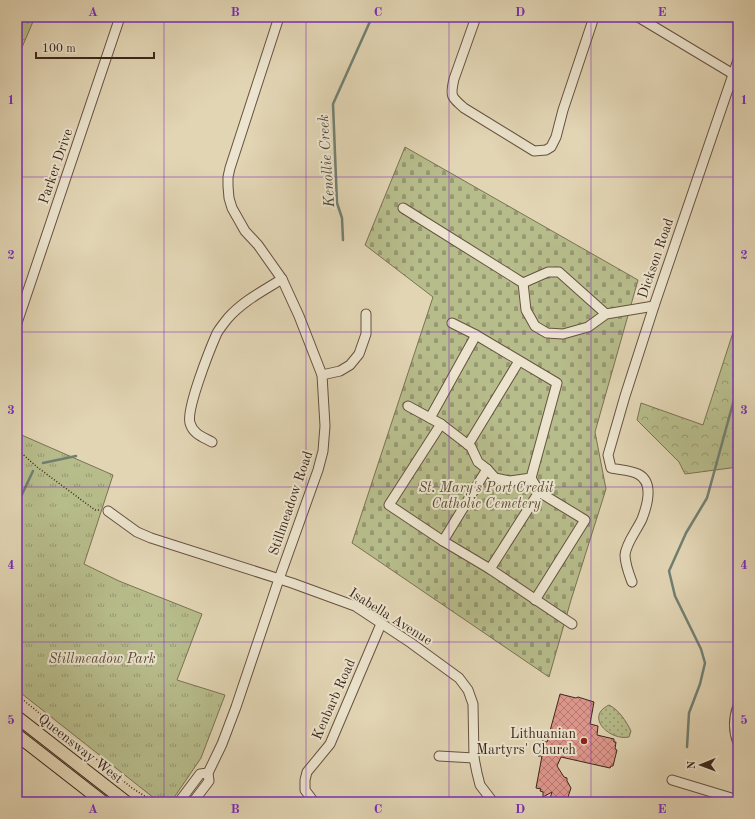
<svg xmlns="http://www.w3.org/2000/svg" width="755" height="819" viewBox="0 0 755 819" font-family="'Old Standard TT',serif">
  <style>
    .grass { fill: url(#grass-dots); stroke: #7a7253 }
    .forest { fill: url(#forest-crowns); stroke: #7a7253 }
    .cemetery { fill: url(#cemetery-stones); stroke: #7a7253 }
    .park { fill: url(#park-tufts); stroke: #7a7253 }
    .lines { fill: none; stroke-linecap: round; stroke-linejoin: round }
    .stream { stroke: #717f71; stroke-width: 2.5 }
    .building { fill: url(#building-cross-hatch); stroke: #3c271b }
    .minor-casing { stroke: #665241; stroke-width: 11 }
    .major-casing { stroke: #3c271b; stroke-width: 14 }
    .path { stroke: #3c271b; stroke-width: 1.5; stroke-dasharray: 1 2; stroke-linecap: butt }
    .minor { stroke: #ece4ce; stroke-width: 9 }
    .major { stroke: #e2d5b4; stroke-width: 12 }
    .grid { fill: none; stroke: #7b2cbf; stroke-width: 1; stroke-opacity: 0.55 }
    .poi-dot { fill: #8f2418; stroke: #ece4ce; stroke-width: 1.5 }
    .labels { text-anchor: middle; stroke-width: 4; stroke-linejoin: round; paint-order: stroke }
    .street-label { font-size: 14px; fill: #3c271b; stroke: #ece4ce }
    .park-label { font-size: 14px; font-style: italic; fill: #5b4c37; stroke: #ece4ce }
    .poi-label { font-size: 14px; fill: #3c271b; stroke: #ece4ce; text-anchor: end }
    .water-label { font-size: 15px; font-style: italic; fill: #524c3f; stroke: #ece4ce }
    .neatline { fill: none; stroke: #7b2cbf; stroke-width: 1.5 }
    .grid-label { font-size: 13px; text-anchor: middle; font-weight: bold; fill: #7b2cbf }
  </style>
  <defs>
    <pattern id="grass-dots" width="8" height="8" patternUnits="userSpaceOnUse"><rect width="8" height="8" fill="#b7bc8b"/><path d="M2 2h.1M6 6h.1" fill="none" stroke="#969971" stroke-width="1.8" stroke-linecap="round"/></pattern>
    <pattern id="forest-crowns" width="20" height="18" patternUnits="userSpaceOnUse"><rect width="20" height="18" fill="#b7bc8b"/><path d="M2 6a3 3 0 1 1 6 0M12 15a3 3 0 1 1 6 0" fill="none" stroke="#969971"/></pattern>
    <pattern id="cemetery-stones" width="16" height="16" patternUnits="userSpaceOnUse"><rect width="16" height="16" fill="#b7bc8b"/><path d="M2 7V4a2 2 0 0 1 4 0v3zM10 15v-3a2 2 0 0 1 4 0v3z" fill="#969971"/></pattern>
    <pattern id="park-tufts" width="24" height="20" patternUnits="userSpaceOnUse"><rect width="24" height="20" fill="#b7bc8b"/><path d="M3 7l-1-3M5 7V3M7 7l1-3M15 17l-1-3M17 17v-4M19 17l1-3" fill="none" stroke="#969971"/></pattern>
    <pattern id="building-cross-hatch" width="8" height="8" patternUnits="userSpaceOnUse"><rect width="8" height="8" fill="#e0988e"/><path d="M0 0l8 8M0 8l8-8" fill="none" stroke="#b77c73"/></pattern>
  </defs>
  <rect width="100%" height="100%" fill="#e2d5b4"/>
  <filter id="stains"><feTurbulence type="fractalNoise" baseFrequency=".005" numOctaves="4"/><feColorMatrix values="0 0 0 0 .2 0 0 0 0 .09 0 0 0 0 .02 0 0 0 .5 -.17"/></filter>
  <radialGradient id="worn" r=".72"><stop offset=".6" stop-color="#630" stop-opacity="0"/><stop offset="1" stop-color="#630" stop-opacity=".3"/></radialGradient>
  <path class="grass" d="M609 705C619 710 626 721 631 731L629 737C610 741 584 717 609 705Z"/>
  <g class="forest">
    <path d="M17 17H35L17 59Z"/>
    <path d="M738 317V467L685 474 679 462 637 420 641 403 703 425Z"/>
  </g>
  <path class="cemetery" d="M405 147 638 280 595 432 606 489 571 600 549 677 352 543 433 297 365 245Z"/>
  <path class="park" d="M17 433 113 475 84 564 119 581 202 614 177 680 225 695 201 758 171 802H159L17 690Z"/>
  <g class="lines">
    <g class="stream">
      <path d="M343 240 342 218 337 203 333 104 372 17"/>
      <path d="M43 463 76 456"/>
      <path d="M17 505 33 471"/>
      <path d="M687 747 689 713 700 684 705 663 701 649 675 596 669 571 686 533 707 498 735 396 738 393"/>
    </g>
  </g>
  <path class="building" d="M560 694 576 698 578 697 594 702 590 724 598 726 597 735 614 739V742H616L615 749 617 750 613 766H611L610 768 561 757 557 766 564 777 567 778V781L571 788 567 800H565L564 802H549L552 792 543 797V792L540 791 541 789 536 788 542 756H538L542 741 547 742Z"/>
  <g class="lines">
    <defs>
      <g id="minor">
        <path d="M476 17 454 79C450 96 451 97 464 108L534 151 546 150 551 147 556 137 563 110 594 17"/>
        <path d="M638 17 733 74"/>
        <path d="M403 208 523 283 526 310 535 326 547 333 563 334 588 327 606 314 654 306"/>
        <path d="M523 283 548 272H559L606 314"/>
        <path d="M17 323 120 17"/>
        <path d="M322 375 340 371 350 365 359 354 366 334V314"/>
        <path d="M408 406 441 424 471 447 478 462 487 469 495 478 510 481 531 478 557 383 476 335 452 323"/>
        <path d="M430 418 476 335"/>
        <path d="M441 424 389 505 443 541 490 569 572 624"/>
        <path d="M212 442C203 437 193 434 190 423 186 409 210 349 217 333 220 328 224 323 228 318 243 301 263 291 282 279"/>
        <path d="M468 445 519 361"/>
        <path d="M531 478 539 492 585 520 535 600"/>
        <path d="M108 511 137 532 151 538 292 583 355 606 411 643 459 678 468 690 473 704 474 758 477 773 480 785 493 802"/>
        <path d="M443 541 487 469"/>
        <path d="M490 569 539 492"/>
        <path d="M632 582C629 574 625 564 625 555 626 543 637 530 642 519 647 506 654 482 638 474 630 470 619 470 611 468L608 455 625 396 654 306 738 60"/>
        <path d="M738 706C733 719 733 730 738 743"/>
        <path d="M439 756 474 758"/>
        <path d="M672 780 738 800"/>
        <path d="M179 802 200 774 208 773"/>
        <path d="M193 802 209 781 208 773 222 744 236 707 279 579 318 470 323 451 325 426 322 375 299 316 282 279 258 245 245 231 232 208 229 198 228 186V177L230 168 279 17"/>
        <path d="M314 802 305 790V780L307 772 330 744 381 624"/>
      </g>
      <g id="major">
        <path d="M17 717 126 802"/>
        <path d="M17 735 103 802"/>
      </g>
    </defs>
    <use href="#minor" class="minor-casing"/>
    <use href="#major" class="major-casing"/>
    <g class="path">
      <path d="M17 449 37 467 95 510H100"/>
      <path d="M17 695 132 788 154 802"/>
    </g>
    <use href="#minor" class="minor"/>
    <use href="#major" class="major"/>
  </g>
  <path class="grid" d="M164 17V802M306 17V802M449 17V802M591 17V802M17 177H738M17 332H738M17 487H738M17 642H738"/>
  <circle class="poi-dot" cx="584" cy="741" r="4"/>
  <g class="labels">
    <g class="street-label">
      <text transform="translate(55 166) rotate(-71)" y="5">Parker Drive</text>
      <text transform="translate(655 258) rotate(-71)" y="5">Dickson Road</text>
      <text transform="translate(290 503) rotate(-71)" y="5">Stillmeadow Road</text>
      <text transform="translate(391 616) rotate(32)" y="5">Isabella Avenue</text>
      <text transform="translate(333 699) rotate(-66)" y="5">Kenbarb Road</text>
      <text transform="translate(81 748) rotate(38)" y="5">Queensway West</text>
    </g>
    <g class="park-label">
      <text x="486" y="492">St. Mary's Port Credit<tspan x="486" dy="16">Catholic Cemetery</tspan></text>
      <text x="102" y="663">Stillmeadow Park</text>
    </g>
    <g class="poi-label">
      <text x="576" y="738">Lithuanian<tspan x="576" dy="16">Martyrs' Church</tspan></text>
    </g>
    <g class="water-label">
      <text transform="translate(326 161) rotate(-94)" y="5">Kenollie Creek</text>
    </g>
  </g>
  <rect width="755" height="819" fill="none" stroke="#e2d5b4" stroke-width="44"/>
  <g transform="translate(701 765) rotate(269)" stroke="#ece4ce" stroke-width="3" paint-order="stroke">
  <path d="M0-3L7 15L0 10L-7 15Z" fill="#3c271b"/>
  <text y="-6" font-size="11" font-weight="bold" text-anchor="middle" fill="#3c271b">N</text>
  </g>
  <path d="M36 52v6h118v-6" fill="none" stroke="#3c271b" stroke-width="2"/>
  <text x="42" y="52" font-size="12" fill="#3c271b" stroke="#ece4ce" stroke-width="3" paint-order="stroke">100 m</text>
  <rect x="22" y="22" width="711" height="775" class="neatline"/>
  <g class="grid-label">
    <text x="93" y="16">A</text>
    <text x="235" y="16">B</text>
    <text x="378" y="16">C</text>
    <text x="520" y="16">D</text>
    <text x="662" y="16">E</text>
    <text x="11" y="104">1</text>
    <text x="744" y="104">1</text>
    <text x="11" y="259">2</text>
    <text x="744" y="259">2</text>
    <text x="11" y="414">3</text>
    <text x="744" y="414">3</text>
    <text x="11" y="569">4</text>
    <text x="744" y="569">4</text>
    <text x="11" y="724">5</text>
    <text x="744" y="724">5</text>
    <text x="93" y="813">A</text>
    <text x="235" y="813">B</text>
    <text x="378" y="813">C</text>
    <text x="520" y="813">D</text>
    <text x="662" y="813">E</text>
  </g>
  <rect width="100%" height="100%" filter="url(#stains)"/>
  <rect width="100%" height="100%" fill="url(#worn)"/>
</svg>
